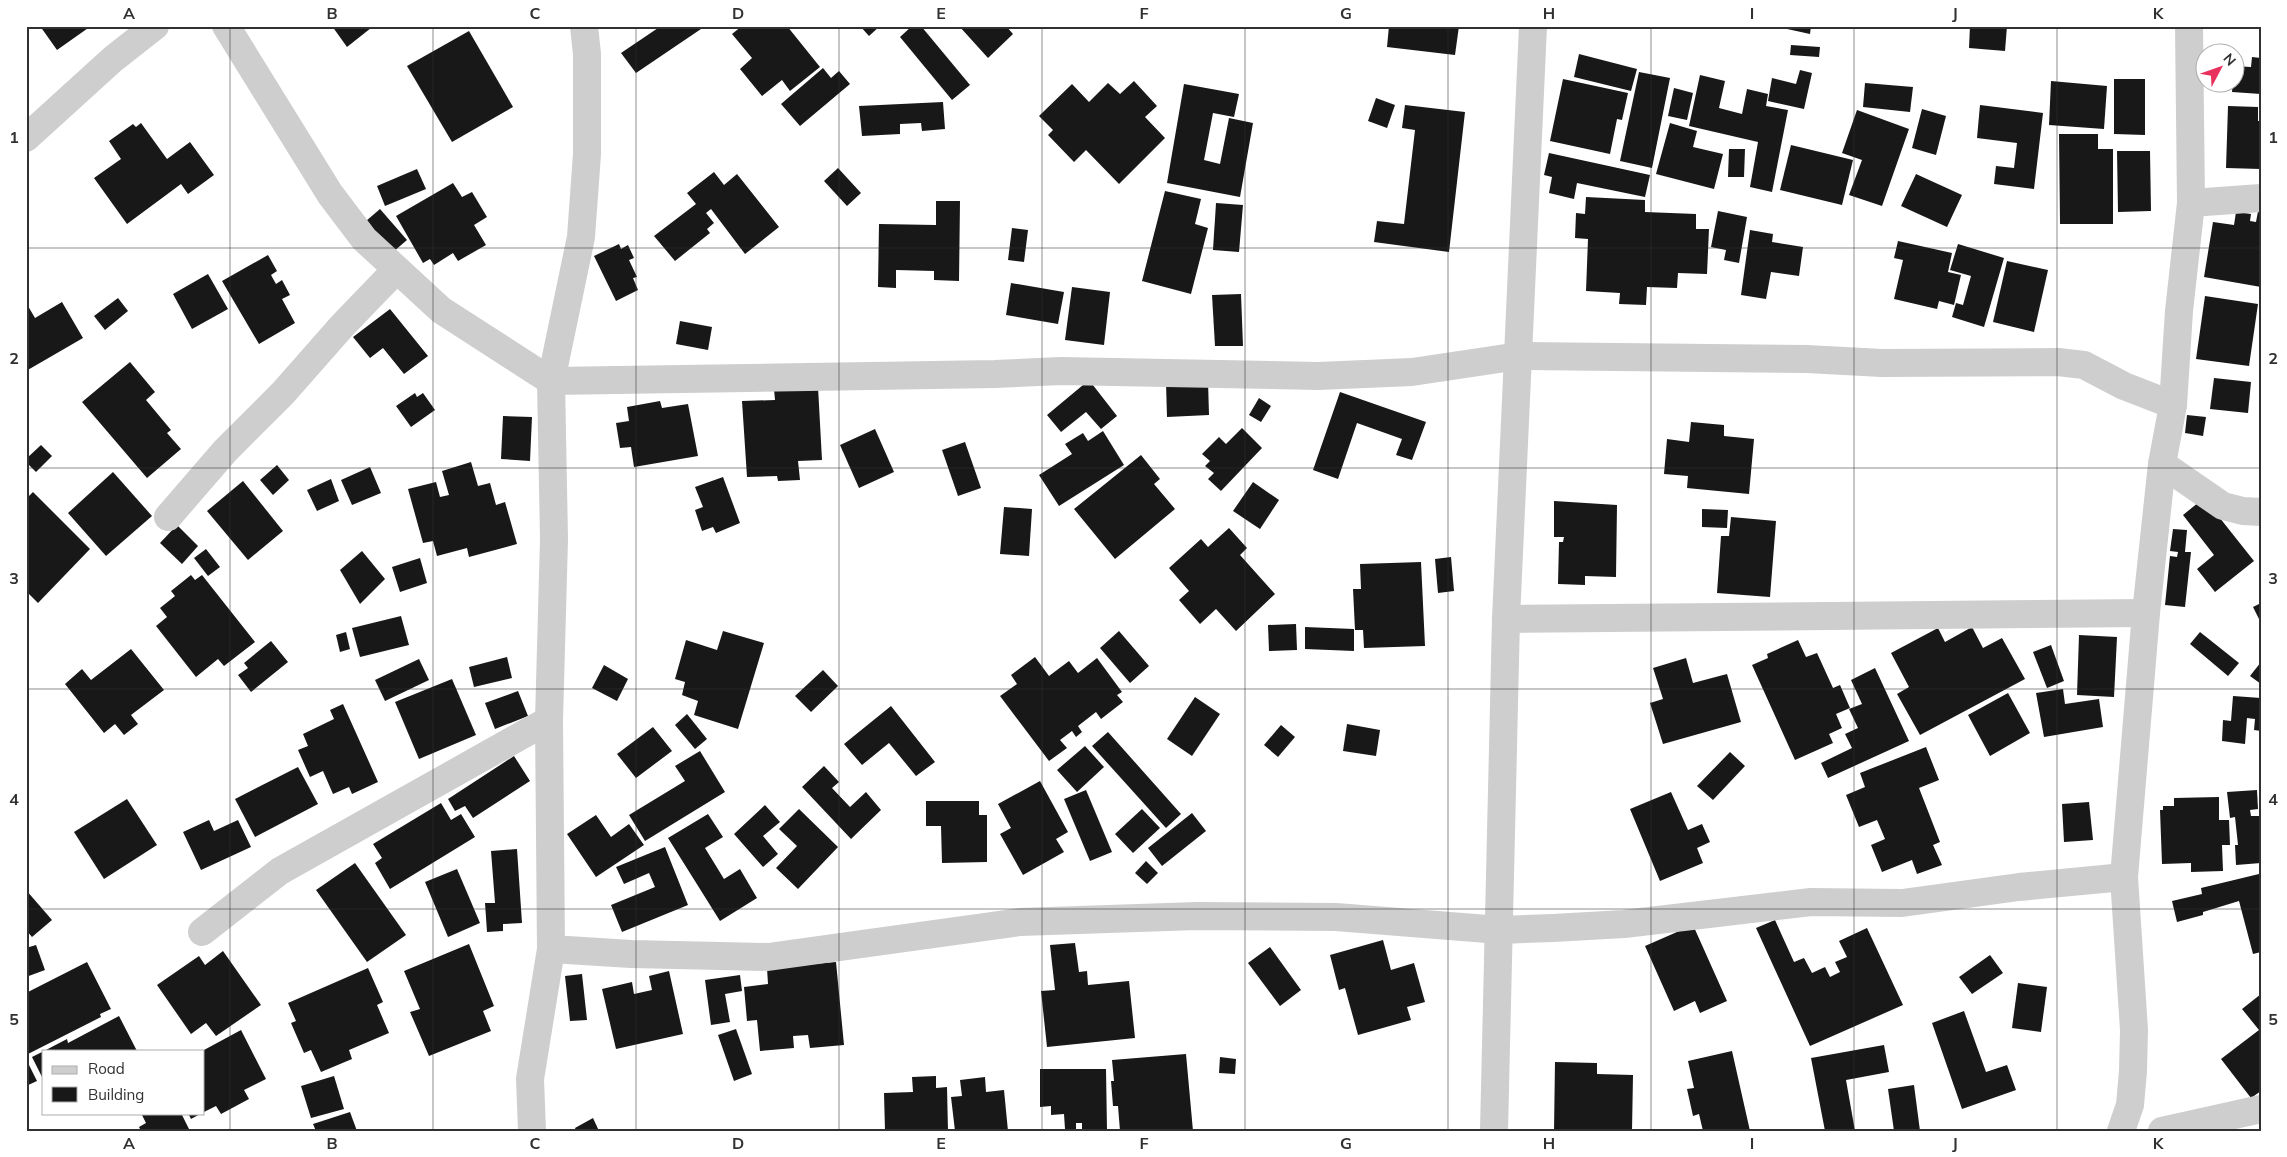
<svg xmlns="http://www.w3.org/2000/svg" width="2287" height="1157" viewBox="0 0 2287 1157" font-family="Mulish,sans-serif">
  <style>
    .building { fill: #181818 }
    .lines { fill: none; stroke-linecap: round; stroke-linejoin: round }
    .minor { stroke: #cecece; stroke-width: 28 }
    .grid { fill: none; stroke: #313131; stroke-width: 1; stroke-opacity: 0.55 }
    .neatline { fill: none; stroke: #313131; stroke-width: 2 }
    .grid-label { font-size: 16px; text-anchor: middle; font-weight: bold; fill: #313131 }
  </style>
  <rect width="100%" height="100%" fill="#fff"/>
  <g class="building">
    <path d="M40 26H91L57 50Z"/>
    <path d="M332 26H370L371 28 347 47Z"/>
    <path d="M661 26H699L701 29 636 73 621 53Z"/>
    <path d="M742 26H787L820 67 790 91 782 80 762 96 740 69 752 58 732 34Z"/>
    <path d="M860 26H880L869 36Z"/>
    <path d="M912 26H921L970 85 952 100 900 37Z"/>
    <path d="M959 26H1006L1013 34 988 58Z"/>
    <path d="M1389 26H1459L1455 55 1387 47Z"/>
    <path d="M1774 26H1811L1810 34Z"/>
    <path d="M1970 26H2007L2005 51 1969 48Z"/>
    <path d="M469 31 513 107 452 142 407 66Z"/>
    <path d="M1791 45 1820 47 1819 57 1790 55Z"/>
    <path d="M1579 54 1637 69 1631 91 1574 77Z"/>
    <path d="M2252 57 2261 58V94L2232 92 2234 66 2251 67Z"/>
    <path d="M823 68 831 78 839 71 850 84 800 126 781 104Z"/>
    <path d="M1800 70 1812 73 1804 109 1768 101 1772 78 1796 84Z"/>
    <path d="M1639 72 1670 78 1652 168 1620 161Z"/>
    <path d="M1700 75 1725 81 1719 108 1742 114 1747 89 1768 94 1766 106 1788 110 1772 192 1750 187 1758 142 1689 126Z"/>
    <path d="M1563 79 1628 93 1622 120 1617 119 1610 154 1550 141Z"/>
    <path d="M2114 79H2145V135L2114 134Z"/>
    <path d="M1134 81 1157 106 1145 117 1165 138 1119 184 1086 150 1074 162 1048 135 1053 130 1039 116 1072 84 1089 102 1108 83 1120 94Z"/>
    <path d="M2051 81 2107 86 2104 129 2049 125Z"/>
    <path d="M1865 83 1913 87 1910 112 1863 107Z"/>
    <path d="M1184 84 1239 94 1234 117 1213 113 1204 160 1220 164 1229 118 1253 123 1240 197 1167 183Z"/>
    <path d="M1674 88 1693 93 1687 120 1668 116Z"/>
    <path d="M1376 98 1395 105 1387 128 1368 121Z"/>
    <path d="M943 102 945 129 922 131 921 123 900 124V134L862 136 859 106Z"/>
    <path d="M1405 105 1465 112 1449 252 1374 242 1377 221 1404 224 1415 130 1402 128Z"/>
    <path d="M1980 105 2043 113 2034 189 1994 184 1996 166 2014 168 2017 143 1977 138Z"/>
    <path d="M2228 106 2258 107V121H2261V169L2226 168Z"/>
    <path d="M1922 109 1946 116 1936 155 1912 148Z"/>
    <path d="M1857 110 1909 129 1882 206 1849 195 1862 160 1842 153Z"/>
    <path d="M141 123 167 159 190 142 214 175 188 194 181 184 127 224 94 178 121 159 109 141 133 124 136 127Z"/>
    <path d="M1670 123 1697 131 1693 147 1723 154 1714 189 1656 174Z"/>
    <path d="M2059 134H2098V149H2113V224H2060Z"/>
    <path d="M1791 145 1853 160 1842 205 1780 190Z"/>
    <path d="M1729 149H1745L1744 177H1728Z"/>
    <path d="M2117 151H2150L2151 211 2118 212Z"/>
    <path d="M1549 153 1650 175 1645 197 1577 183 1574 199 1549 193 1552 177 1544 175Z"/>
    <path d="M838 168 861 193 847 206 824 181Z"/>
    <path d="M417 169 426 189 385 206 377 186Z"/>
    <path d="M714 172 724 185 737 174 779 227 745 254 711 209 706 213 714 223 707 229 710 233 675 261 654 236 696 204 687 193Z"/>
    <path d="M1916 174 1962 195 1947 227 1901 206Z"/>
    <path d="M453 183 462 197 472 192 487 217 474 225 486 245 458 261 453 253 434 265 430 259 423 263 396 216Z"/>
    <path d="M1165 191 1201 199 1195 224 1208 228 1191 294 1142 281Z"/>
    <path d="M1586 197 1645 200V212L1696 214V229H1709L1707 274 1678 273 1677 288 1647 287 1646 305 1619 304 1620 293 1586 291 1588 239 1575 238 1576 213 1585 214Z"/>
    <path d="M936 201H960L959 281 934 280V271L896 270V288L878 287 879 224 936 225Z"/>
    <path d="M1216 203 1243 205 1239 252 1213 250Z"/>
    <path d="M2259 206H2261V287L2204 277 2213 222 2234 225 2236 212 2251 214 2250 221 2256 222Z"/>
    <path d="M380 209 407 240 393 252 366 221Z"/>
    <path d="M1718 211 1747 217 1739 263 1724 260 1726 250 1711 247Z"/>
    <path d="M1012 228 1028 230 1024 262 1008 260Z"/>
    <path d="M1750 230 1773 234 1772 242 1803 247 1799 276 1771 272 1766 299 1741 295Z"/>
    <path d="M1898 241 1952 253 1948 272 1961 275 1954 305 1939 301 1937 309 1894 299 1903 260 1894 258Z"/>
    <path d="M619 244 621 249 628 245 634 258 629 260 637 277 633 278 638 290 616 301 594 256Z"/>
    <path d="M1958 244 2004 258 1984 327 1952 317 1956 303 1963 305 1971 276 1950 270Z"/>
    <path d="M268 255 277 271 271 275 276 284 282 280 290 295 282 299 295 323 259 344 222 281Z"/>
    <path d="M2007 261 2048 270 2034 332 1993 322Z"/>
    <path d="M208 274 228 309 192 329 173 294Z"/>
    <path d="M1011 283 1064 292 1058 324 1006 315Z"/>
    <path d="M1072 287 1110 292 1104 345 1065 340Z"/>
    <path d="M1241 294 1243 346H1215L1212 295Z"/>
    <path d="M2205 296 2258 304 2249 366 2196 359Z"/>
    <path d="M118 298 128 311 105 330 94 316Z"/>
    <path d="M62 302 83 338 26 371V307L28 306 35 318Z"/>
    <path d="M390 309 428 356 404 374 383 348 370 358 353 337Z"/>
    <path d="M680 321 712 327 708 350 676 344Z"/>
    <path d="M130 362 155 392 146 400 171 430 167 433 181 449 147 478 82 402Z"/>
    <path d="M2214 378 2251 382 2248 413 2210 409Z"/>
    <path d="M1089 380 1117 416 1101 429 1086 412 1061 432 1047 415Z"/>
    <path d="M1208 381 1209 415 1167 417 1166 383Z"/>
    <path d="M818 387 822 460 798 461 800 480 778 481 777 476 747 477 742 401 775 400 774 389Z"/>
    <path d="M1340 392 1426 422 1412 460 1396 455 1402 439 1357 423 1338 479 1313 470Z"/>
    <path d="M415 393 417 397 423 393 435 410 411 427 396 406Z"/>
    <path d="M1259 398 1271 406 1261 422 1249 415Z"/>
    <path d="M660 401 662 408 688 404 698 456 634 467 631 447 620 448 616 423 629 421 627 407Z"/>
    <path d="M2187 415 2206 417 2203 436 2185 433Z"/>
    <path d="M503 416 532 417 530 461 501 459Z"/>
    <path d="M1691 422 1724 425V436L1754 439 1749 494 1687 488 1688 476 1664 474 1667 439 1689 442Z"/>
    <path d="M1242 428 1262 448 1221 491 1208 479 1214 473 1205 466 1210 461 1202 454 1219 437 1226 444Z"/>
    <path d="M875 429 894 472 859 488 840 445Z"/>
    <path d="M1103 431 1124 465 1059 506 1039 475 1072 454 1065 444 1083 433 1088 441Z"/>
    <path d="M965 442 981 488 958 496 942 450Z"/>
    <path d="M41 445 52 456 36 472 26 462V459Z"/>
    <path d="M1141 455 1160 479 1154 484 1175 509 1115 559 1074 509Z"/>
    <path d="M471 462 478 486 490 483 496 505 505 502 517 544 469 557 467 548 437 556 433 541 423 543 408 489 436 482 440 497 449 495 442 471Z"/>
    <path d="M277 465 289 480 273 495 260 480Z"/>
    <path d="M370 467 381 493 352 505 341 480Z"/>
    <path d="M113 472 152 516 106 556 68 513Z"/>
    <path d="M723 477 740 523 716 533 713 527 702 531 695 510 703 507 695 487Z"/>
    <path d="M331 479 339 501 317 511 307 490Z"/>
    <path d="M243 481 283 531 248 560 207 511Z"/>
    <path d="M1253 482 1279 500 1260 529 1233 511Z"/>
    <path d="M33 492 90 549 38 603 26 591V499Z"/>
    <path d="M2204 498 2254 561 2215 592 2197 569 2214 555 2183 515Z"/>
    <path d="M1554 501 1617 505 1616 577 1585 576V585L1558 584 1559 542H1563L1564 537H1554Z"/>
    <path d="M1004 507 1032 509 1029 556 1000 554Z"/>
    <path d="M1702 509 1728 510 1727 528 1702 527Z"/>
    <path d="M1731 517 1776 521 1770 597 1717 593 1721 536H1729Z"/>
    <path d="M177 525 198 546 182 564 160 543Z"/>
    <path d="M1229 528 1247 548 1240 555 1275 594 1236 631 1216 609 1200 624 1179 600 1189 591 1169 568 1201 539 1208 547Z"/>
    <path d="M2173 529 2187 530 2185 552H2191L2185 607 2165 605 2170 556 2177 557 2178 552 2170 551Z"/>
    <path d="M206 549 220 567 208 576 194 558Z"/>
    <path d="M362 551 385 579 360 604 340 570Z"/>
    <path d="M1451 557 1454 591 1438 593 1435 559Z"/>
    <path d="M420 558 427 583 400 592 392 567Z"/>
    <path d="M1421 562 1425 646 1364 648 1363 630H1355L1353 589H1361L1360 564Z"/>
    <path d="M191 575 195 580 202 575 255 642 224 666 218 659 196 677 156 626 167 617 160 608 175 596 171 591Z"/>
    <path d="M2261 603V623L2253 607Z"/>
    <path d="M401 616 409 645 360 657 352 628Z"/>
    <path d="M1296 624 1297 650 1269 651 1268 625Z"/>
    <path d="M1305 627 1354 629V651L1305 649Z"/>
    <path d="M1972 627 1983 648 2002 638 2025 679 1920 735 1897 694 1909 687 1891 653 1938 628 1945 642Z"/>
    <path d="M723 631 764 643 738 729 694 715 698 701 682 695 685 682 675 679 686 640 717 650Z"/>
    <path d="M1119 631 1149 666 1130 683 1100 648Z"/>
    <path d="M346 632 350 649 340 652 336 635Z"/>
    <path d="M2200 632 2239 663 2228 676 2190 644Z"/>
    <path d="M2079 635 2117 637 2114 697 2077 695Z"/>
    <path d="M1798 640 1806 657 1817 653 1833 688 1840 685 1850 708 1836 714 1842 728 1829 734 1833 743 1795 760 1752 665 1768 658 1767 654Z"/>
    <path d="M271 641 288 662 251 692 238 675 248 668 244 663Z"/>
    <path d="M2051 645 2064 681 2047 688 2033 652Z"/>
    <path d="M131 649 164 690 131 715 138 724 124 735 115 724 104 733 65 684 82 669 91 680Z"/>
    <path d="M507 657 512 678 474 687 469 667Z"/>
    <path d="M1035 657 1049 676 1069 661 1078 673 1097 658 1122 692 1117 695 1123 702 1101 719 1096 712 1078 726 1082 732 1076 737 1072 731 1060 740 1067 748 1049 761 1000 696 1017 684 1011 675Z"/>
    <path d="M1686 658 1693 683 1727 674 1741 722 1663 744 1650 703 1663 699 1653 668Z"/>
    <path d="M419 659 429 680 385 701 375 680Z"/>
    <path d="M2261 662V684L2250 676Z"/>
    <path d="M604 665 628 679 617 701 592 688Z"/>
    <path d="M1875 668 1909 741 1828 778 1821 763 1852 748 1845 734 1858 728 1849 709 1862 704 1851 680Z"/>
    <path d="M823 670 838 686 811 712 795 696Z"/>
    <path d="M452 679 476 735 419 759 395 702Z"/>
    <path d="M2063 689 2065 704 2099 699 2103 727 2044 737 2036 693Z"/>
    <path d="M518 691 528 716 495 729 485 703Z"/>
    <path d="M2008 693 2030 733 1990 756 1968 715Z"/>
    <path d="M2233 696 2261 698V731L2254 730 2255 719 2247 718 2245 744 2222 741 2223 720 2231 721Z"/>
    <path d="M1195 697 1220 714 1192 756 1167 739Z"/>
    <path d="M343 704 378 782 352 794 349 787 333 794 323 771 310 777 298 750 308 746 303 734 334 719 330 710Z"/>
    <path d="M891 706 935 762 916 776 889 743 862 765 844 744Z"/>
    <path d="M687 714 707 739 695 749 675 725Z"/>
    <path d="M1347 724 1380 730 1376 756 1343 751Z"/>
    <path d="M1281 725 1295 737 1278 757 1264 745Z"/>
    <path d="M653 727 672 751 636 778 617 754Z"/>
    <path d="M1108 732 1181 814 1166 828 1092 746Z"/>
    <path d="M1085 746 1104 767 1077 792 1057 770Z"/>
    <path d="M1926 747 1939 780 1919 788 1940 842 1933 845 1942 865 1917 874 1912 860 1882 872 1871 845 1885 839 1877 820 1859 827 1846 795 1865 787 1860 773Z"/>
    <path d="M700 751 725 792 645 841 629 815 685 781 675 766Z"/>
    <path d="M1730 752 1745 766 1713 800 1697 786Z"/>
    <path d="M514 756 530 781 473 818 465 806 455 811 448 799Z"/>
    <path d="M824 766 839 782 832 788 850 807 866 792 881 810 851 839 802 787Z"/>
    <path d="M298 767 318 804 255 837 235 799Z"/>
    <path d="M1040 781 1068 832 1056 839 1064 852 1023 875 1000 834 1011 828 998 804Z"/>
    <path d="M1086 790 1112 852 1090 861 1064 799Z"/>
    <path d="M2257 790 2258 809 2250 810 2251 816H2260L2261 863 2236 865 2235 845H2238L2235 817 2230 818 2227 792Z"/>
    <path d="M1671 792 1688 830 1702 824 1710 842 1697 848 1703 863 1660 881 1630 809Z"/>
    <path d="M2219 797V820H2229L2230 845H2222L2223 871 2191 872V863L2162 864 2160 810H2163V806H2174V798Z"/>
    <path d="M127 799 157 845 104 879 74 832Z"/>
    <path d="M926 801H979V815H987V862L942 863 941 826H926Z"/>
    <path d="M2089 802 2093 840 2064 842 2062 804Z"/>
    <path d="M441 803 451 820 461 814 475 837 390 889 375 863 382 858 373 844Z"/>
    <path d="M765 805 780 822 763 836 778 854 763 867 734 834Z"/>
    <path d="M799 809 838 847 798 889 776 868 797 846 779 829Z"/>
    <path d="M1142 809 1160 828 1133 853 1115 834Z"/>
    <path d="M1192 813 1206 831 1162 866 1148 848Z"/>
    <path d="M708 814 723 837 705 848 724 879 740 869 757 898 720 921 668 838Z"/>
    <path d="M596 815 611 837 629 824 644 845 596 877 567 834Z"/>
    <path d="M209 820 214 831 238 820 251 847 201 870 183 832Z"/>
    <path d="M665 847 688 905 622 932 611 905 655 887 649 873 624 884 616 867Z"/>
    <path d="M517 849 522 923 503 924V931L487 932 485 903H495L491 851Z"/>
    <path d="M1146 861 1158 873 1147 884 1135 873Z"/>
    <path d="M355 863 406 935 367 962 316 890Z"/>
    <path d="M457 869 480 923 448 937 425 882Z"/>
    <path d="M2259 874 2261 881V952L2253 954 2239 901 2203 912V915L2177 922 2172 901 2202 894 2201 888Z"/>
    <path d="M26 890 52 920 32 937 26 930Z"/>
    <path d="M1775 920 1794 962 1804 958 1812 973 1825 967 1830 977 1840 972 1835 962 1847 957 1839 941 1867 928 1903 1005 1810 1046 1756 928Z"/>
    <path d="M1693 925 1727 1001 1700 1013 1695 1001 1674 1011 1645 946Z"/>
    <path d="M1383 940 1391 970 1414 963 1425 1002 1407 1007 1411 1020 1358 1035 1345 988 1339 990 1330 955Z"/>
    <path d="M1075 943 1079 972 1087 971 1088 985 1129 981 1135 1038 1047 1047 1041 991 1055 990 1050 945Z"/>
    <path d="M469 944 494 1006 483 1011 491 1031 429 1056 410 1012 420 1009 404 971Z"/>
    <path d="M36 945 45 970 26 977V948Z"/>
    <path d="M1270 947 1301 990 1280 1006 1248 963Z"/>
    <path d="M223 951 261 1005 216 1036 206 1023 191 1034 157 985 199 956 205 965Z"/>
    <path d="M1990 955 2003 973 1972 994 1959 977Z"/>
    <path d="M87 962 111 1009 100 1014 101 1017 26 1055V993Z"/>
    <path d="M836 962 844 1045 810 1048 808 1035 793 1036 794 1048 760 1051 757 1020 747 1021 744 987 768 984 767 968Z"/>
    <path d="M368 968 383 1002 377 1005 389 1033 349 1050 352 1059 321 1072 311 1050 304 1053 291 1023 296 1021 288 1003Z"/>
    <path d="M669 971 683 1034 616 1049 602 989 632 982 634 994 652 990 649 976Z"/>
    <path d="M582 974 587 1020 570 1021 565 976Z"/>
    <path d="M740 975 742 991 725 994 730 1022 711 1025 705 980Z"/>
    <path d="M2018 983 2047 987 2041 1032 2012 1028Z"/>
    <path d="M2261 994V1091L2251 1098 2221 1059 2259 1030 2242 1009Z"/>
    <path d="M1964 1011 1986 1072 2007 1065 2016 1090 1962 1109 1932 1023Z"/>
    <path d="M119 1016 137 1051H44L67 1039 68 1043Z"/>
    <path d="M736 1029 752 1074 734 1081 718 1035Z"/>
    <path d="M241 1030 266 1079 244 1090 249 1099 221 1114 216 1106 204 1112V1050Z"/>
    <path d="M1884 1045 1889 1072 1846 1080 1855 1131H1825L1811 1058Z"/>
    <path d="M44 1051V1081L32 1057Z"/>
    <path d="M1732 1051 1750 1131H1703L1699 1114 1693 1116 1687 1089 1694 1088 1688 1061Z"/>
    <path d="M1186 1054 1193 1131H1120L1118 1106H1113L1111 1081H1114L1112 1060Z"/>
    <path d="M1220 1057 1236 1059 1235 1074 1219 1073Z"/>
    <path d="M26 1059 37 1081 26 1086Z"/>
    <path d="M1555 1062 1597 1063V1074L1633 1075 1632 1131H1554Z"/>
    <path d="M1040 1069H1106L1107 1131H1082V1123H1076V1129H1065L1064 1114 1051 1115V1106L1040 1107Z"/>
    <path d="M334 1076 344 1109 311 1118 301 1086Z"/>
    <path d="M936 1076V1088L947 1087 948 1131H885L884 1093 913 1092 912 1077Z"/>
    <path d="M985 1077 986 1092 1004 1090 1008 1131H955L951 1097 962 1096 960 1080Z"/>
    <path d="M1914 1085 1920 1131H1894L1888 1089Z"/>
    <path d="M350 1112 357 1131H316L313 1124Z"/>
    <path d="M141 1113H181L190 1131H141L139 1127 146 1123Z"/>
    <path d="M188 1113H202L191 1119Z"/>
    <path d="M593 1118 599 1131H576L575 1128Z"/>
  </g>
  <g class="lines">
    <g class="minor">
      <path d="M226 26 330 194 364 239 441 310 551 381 995 374 1061 371 1318 376 1412 372 1519 356 1807 359 1882 363 2058 362 2084 365 2124 386 2173 405"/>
      <path d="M26 138 113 59 155 26"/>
      <path d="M2191 203 2261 198"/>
      <path d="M2162 464 2223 506 2243 511 2261 512"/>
      <path d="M168 517 225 451 283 393 342 326 396 270"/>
      <path d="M1506 619 2146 613"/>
      <path d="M202 932 280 871 549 720"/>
      <path d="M551 949 631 954 768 957 1020 922 1197 916 1336 917 1500 930 1553 928 1624 924 1811 902 1902 903 2019 887 2124 877"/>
      <path d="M532 1131 530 1079 551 949 549 720 554 539 551 381 581 237 587 154V54L584 26"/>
      <path d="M1494 1131 1506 619 1533 26"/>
      <path d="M2121 1131 2130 1105 2133 1071 2134 1030 2124 877 2146 613 2162 464 2173 405 2179 311 2191 203 2189 26"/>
      <path d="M2162 1131 2261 1109"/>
    </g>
  </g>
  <path class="grid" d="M230 26V1131M433 26V1131M636 26V1131M839 26V1131M1042 26V1131M1245 26V1131M1448 26V1131M1651 26V1131M1854 26V1131M2057 26V1131M26 248H2261M26 468H2261M26 689H2261M26 909H2261"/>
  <rect width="2287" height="1157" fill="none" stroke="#ffffff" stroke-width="55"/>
  <rect x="42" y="1050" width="162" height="65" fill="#ffffff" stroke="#adadad"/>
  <rect x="52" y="1066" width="25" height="8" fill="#cecece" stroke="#adadad"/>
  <text x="88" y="1074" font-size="15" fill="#313131">Road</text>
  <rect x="52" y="1087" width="25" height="15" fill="#181818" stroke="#adadad"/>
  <text x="88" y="1100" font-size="15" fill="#313131">Building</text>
  <g transform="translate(2220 68) rotate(49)"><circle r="24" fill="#ffffff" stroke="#adadad"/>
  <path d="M0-4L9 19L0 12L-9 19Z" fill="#e9315d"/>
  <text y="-8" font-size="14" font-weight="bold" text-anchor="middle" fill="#313131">N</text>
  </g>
  <rect x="28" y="28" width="2232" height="1102" class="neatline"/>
  <g class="grid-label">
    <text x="129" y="19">A</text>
    <text x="332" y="19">B</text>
    <text x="535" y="19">C</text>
    <text x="738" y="19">D</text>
    <text x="941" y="19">E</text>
    <text x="1144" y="19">F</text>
    <text x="1346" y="19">G</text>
    <text x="1549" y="19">H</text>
    <text x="1752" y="19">I</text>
    <text x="1955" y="19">J</text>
    <text x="2158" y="19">K</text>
    <text x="14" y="143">1</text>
    <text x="2273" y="143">1</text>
    <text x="14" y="364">2</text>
    <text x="2273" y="364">2</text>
    <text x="14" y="584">3</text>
    <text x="2273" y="584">3</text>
    <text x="14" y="805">4</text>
    <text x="2273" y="805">4</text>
    <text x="14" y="1025">5</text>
    <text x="2273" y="1025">5</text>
    <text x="129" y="1149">A</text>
    <text x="332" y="1149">B</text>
    <text x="535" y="1149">C</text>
    <text x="738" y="1149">D</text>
    <text x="941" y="1149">E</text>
    <text x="1144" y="1149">F</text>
    <text x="1346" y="1149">G</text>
    <text x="1549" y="1149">H</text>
    <text x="1752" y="1149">I</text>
    <text x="1955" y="1149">J</text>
    <text x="2158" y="1149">K</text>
  </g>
</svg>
